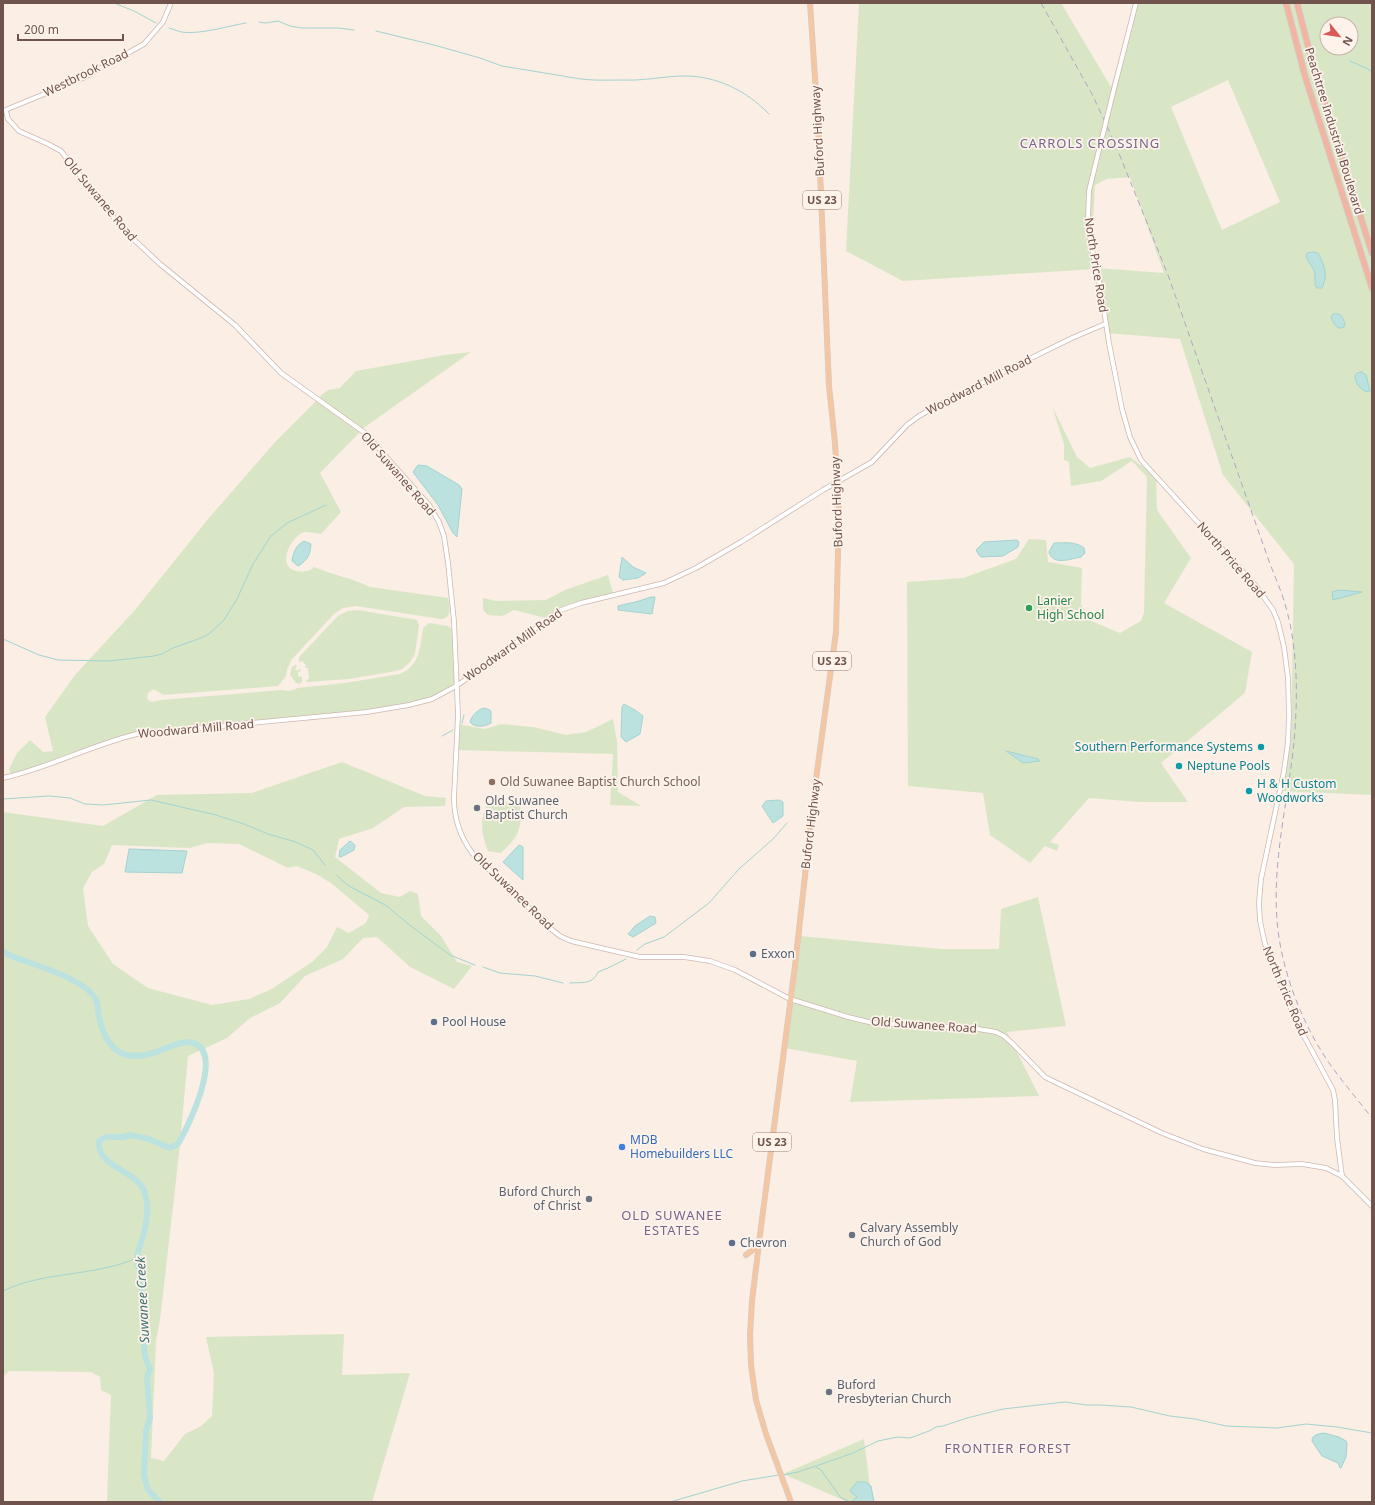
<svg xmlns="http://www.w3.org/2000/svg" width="1375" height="1505" viewBox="0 0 1375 1505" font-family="'Noto Sans',sans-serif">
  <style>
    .green { fill: #d9e6c5; fill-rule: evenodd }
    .water { fill: #bce2e0; stroke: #a3d3d1 }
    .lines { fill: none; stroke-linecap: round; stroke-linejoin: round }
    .stream { stroke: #a3d3d1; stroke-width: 1 }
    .river { stroke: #bce2e0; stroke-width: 6 }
    .tertiary-casing { stroke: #cdb7b0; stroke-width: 5.5 }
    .primary-casing { stroke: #d4cbca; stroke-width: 6 }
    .trunk-casing { stroke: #d4cbca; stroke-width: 7 }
    .tertiary { stroke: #fff; stroke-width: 4 }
    .primary { stroke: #f3c6a4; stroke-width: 5 }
    .trunk { stroke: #f1b6a3; stroke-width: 5.5 }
    .rail { stroke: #afa5c3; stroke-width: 1; stroke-dasharray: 6 4; stroke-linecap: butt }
    .tertiary-bridge-casing { stroke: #cdb7b0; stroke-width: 5.5; stroke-linecap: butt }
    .tertiary-bridge { stroke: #fff; stroke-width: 4 }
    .leisure-dot { fill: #2e9e5b; stroke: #fdf3eb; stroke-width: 1.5 }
    .culture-dot { fill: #0f9aa8; stroke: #fdf3eb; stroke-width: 1.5 }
    .education-dot { fill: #8d6e63; stroke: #fdf3eb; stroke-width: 1.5 }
    .worship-dot { fill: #6b7280; stroke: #fdf3eb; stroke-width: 1.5 }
    .service-dot { fill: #5c6f8a; stroke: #fdf3eb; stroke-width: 1.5 }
    .shop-dot { fill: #3f7fe0; stroke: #fdf3eb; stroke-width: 1.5 }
    .labels { text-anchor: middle; stroke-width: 3.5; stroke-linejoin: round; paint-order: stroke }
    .shield { fill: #fdf3eb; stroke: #9b837c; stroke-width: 1 }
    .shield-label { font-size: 11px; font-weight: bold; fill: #71534d }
    .street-label { font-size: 12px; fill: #71534d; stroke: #fdf3eb }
    .leisure-label { font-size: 12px; fill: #27864d; stroke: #fdf3eb; text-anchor: start }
    .culture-label { font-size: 12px; fill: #0d838f; stroke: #fdf3eb; text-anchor: start }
    .education-label { font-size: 12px; fill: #785e54; stroke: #fdf3eb; text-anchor: start }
    .worship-label { font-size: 12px; fill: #5b616d; stroke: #fdf3eb; text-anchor: start }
    .service-label { font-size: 12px; fill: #4e5e75; stroke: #fdf3eb; text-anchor: start }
    .shop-label { font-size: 12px; fill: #366cbe; stroke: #fdf3eb; text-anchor: start }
    .neighbourhood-label { font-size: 13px; letter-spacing: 1px; fill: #78658d; stroke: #fdf3eb }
    .water-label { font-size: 13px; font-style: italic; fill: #427573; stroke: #fdf3eb }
  </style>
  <rect width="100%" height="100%" fill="#faeee5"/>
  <g class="green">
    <path d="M859 3H1061L1111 87 1137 3H1372V795L1281 791 1291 742 1294 564 1223 475 1180 339 1106 333 1095 269 903 281 846 251ZM1327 24H1351V48H1327ZM1228 80 1280 202 1222 230 1171 107ZM1130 177 1164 273 1096 268 1093 225 1095 185 1107 179Z"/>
    <path d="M471 352 362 429 318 398 328 390 340 388 356 371 445 355Z"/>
    <path d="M316 401 360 432 320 473 341 512 321 534C316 533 310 532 305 532 293 533 274 567 297 571 304 572 309 572 314 567 333 575 352 578 370 587L448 598C449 607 453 618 441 619L356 606 343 608 334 614 292 659 287 669 286 676 278 686 163 695 156 690H152L148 693 147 698 149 701 153 702 160 700 282 690 289 691 298 688 345 683 400 674C420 666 420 647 423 628L429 623 448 626 452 629 455 680 453 685 437 694 421 700 391 707 351 713 141 732 49 764 11 775 9 769 17 753 30 740 43 752 53 751 45 717 75 675 134 611 209 518 276 441Z"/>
    <path d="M1052 406 1077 457 1090 468 1130 457 1156 477 1157 510 1191 558 1164 603 1252 652 1245 693 1161 763 1188 802H1140L1089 798 1050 842 1059 845 1057 851 1045 846 1030 863 990 835 983 793 908 786 907 582 963 578 1016 559 1029 539 1046 540 1048 562 1082 568 1081 605 1091 621 1120 633 1141 621 1144 613 1147 477 1132 461 1101 481 1071 486 1069 462 1064 460V444Z"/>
    <path d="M608 575 613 593 569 604 545 618 514 610 502 616 488 615 483 610V598L496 601 546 600 565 590Z"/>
    <path d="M358 610 417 620 419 626 415 654 410 662 402 669 396 671 349 679 307 682 306 680 309 679 308 668H305L306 665 302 661 299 662V657L338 616 348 611Z"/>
    <path d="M295 665 297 666 295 669 297 671 300 669 301 671 298 672V676L302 677V682L300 684 296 683 290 675 292 667Z"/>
    <path d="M613 719 617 741 618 792 641 806 610 805 613 754 456 750 457 722 463 725 485 729 501 724 533 727 566 735 586 732Z"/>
    <path d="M342 762 425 796 446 798 445 806 404 807 373 828 339 839 335 857 381 893 400 897 410 891 418 894 421 916 441 936 457 962 472 966 454 989 410 967 377 937 363 938 343 959 305 976 280 1003 250 1018 227 1038 188 1056 179 1154 160 1320 156 1341 151 1458 164 1461 185 1434 200 1427 212 1416 214 1373 206 1337 344 1334 342 1375 410 1373 372 1502H107L111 1395 101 1390 100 1377 91 1372 9 1371 3 1377V812L103 826 157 795 252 793ZM207 843 239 844 288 868 297 866 316 874 331 883 369 915 366 923 349 933 337 927 327 947 312 962 272 989 249 999 212 1005 148 988 113 964 88 926 83 888 92 872 104 864 112 845 190 848Z"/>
    <path d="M517 801C521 805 521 810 521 815 520 835 515 839 501 853L488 851C482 836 478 817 489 803L490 806H501L502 802Z"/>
    <path d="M1038 897 1066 1026 1007 1032 1039 1096 850 1102 857 1061 785 1048 800 936 941 949H999L1001 909Z"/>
    <path d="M864 1439 872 1502H848L783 1474Z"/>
  </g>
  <g class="water">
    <path d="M1313 252 1318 253C1325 266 1328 275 1322 288H1317L1315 285V272L1306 257 1307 253Z"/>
    <path d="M1333 314C1341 313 1343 317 1345 324L1344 327C1336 331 1334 323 1331 317Z"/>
    <path d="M1362 372 1366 375 1370 391 1368 392C1360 390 1355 383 1355 376L1357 373Z"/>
    <path d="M418 465 427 466 459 485 462 489 457 537 453 533 438 505 413 472Z"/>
    <path d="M1017 540 1019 542 1018 547 1003 556 981 557 979 555 976 550 984 542Z"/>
    <path d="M304 541 311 544C310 555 308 560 298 566L292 561C293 553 296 545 304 541Z"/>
    <path d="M1054 543C1065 543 1075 541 1084 548L1085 553 1081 557C1070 559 1053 566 1049 552Z"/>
    <path d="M622 557 633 567 646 573 638 578 623 580 619 577Z"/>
    <path d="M1339 590 1362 592 1333 600 1332 592Z"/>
    <path d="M651 597H655L652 614 618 610V606L639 601Z"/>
    <path d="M624 704 635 710 643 716 640 734 626 742 621 737 622 707Z"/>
    <path d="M483 708 488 709 491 711V723C484 727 475 728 470 722 472 715 477 711 483 708Z"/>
    <path d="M1006 751 1038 759 1040 761 1023 763Z"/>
    <path d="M779 800 783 802V816L773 823 762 806 766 801Z"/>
    <path d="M350 841 355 845 354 850 341 857H339L340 850Z"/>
    <path d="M519 845 523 847V880L503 862Z"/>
    <path d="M129 849 187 851 182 873 125 872Z"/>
    <path d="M650 916 655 917 656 923 633 937 628 934 635 926Z"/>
    <path d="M1324 1433 1339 1437 1346 1441 1347 1444 1346 1457 1341 1468H1340L1338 1463 1322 1456 1312 1441C1312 1434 1319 1434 1324 1433Z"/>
    <path d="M857 1482H866L871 1486 874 1502H851L857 1497 852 1493 850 1490Z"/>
  </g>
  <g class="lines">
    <g class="stream">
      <path d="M114 3 134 11 156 23"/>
      <path d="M259 22 265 23 278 21 290 26 302 28H338L354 30"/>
      <path d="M169 28C173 29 177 31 181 32 199 35 228 26 246 23"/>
      <path d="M376 31 434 45 480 58 502 66 557 75C563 76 568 77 575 78 590 81 608 80 624 80 644 81 664 76 685 76 717 76 747 91 769 114"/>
      <path d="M1350 61 1368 69 1372 72"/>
      <path d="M3 639 39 655 58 660 109 661 154 656 162 654 173 648 201 638 209 634 224 620 237 599 253 564 271 536 287 523 326 505"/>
      <path d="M462 723 464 715"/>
      <path d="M442 736 453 730"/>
      <path d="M3 799 49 796 70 798 85 804 103 805 151 800 216 815 244 824 268 834 296 842 313 850 325 865"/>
      <path d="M336 875 349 886 387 906 407 923 450 955 475 965"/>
      <path d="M637 950 645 944 664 937 709 903 739 869 773 839 787 823"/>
      <path d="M483 967 500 973 535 976 563 983"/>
      <path d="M570 983C583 982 592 985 598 972L608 968 626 959"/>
      <path d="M3 1291C43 1271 94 1277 137 1258"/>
      <path d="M816 1467 821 1470 841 1498 850 1502"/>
      <path d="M783 1475 798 1472 816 1466 853 1453 878 1441 898 1437 910 1438 929 1431 936 1427 943 1426 967 1418 1003 1409 1065 1402 1087 1405H1100L1131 1407 1170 1416 1195 1419 1226 1426 1277 1428 1306 1424 1337 1427 1372 1433"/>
      <path d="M670 1502 742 1481 779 1475"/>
    </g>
    <path class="river" d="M3 951 9 955 19 959C39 966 90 981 97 1002 98 1006 98 1012 99 1016 101 1028 106 1041 115 1049 130 1062 153 1054 169 1047 177 1044 184 1041 193 1043 225 1052 188 1127 178 1144L170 1148 149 1139 130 1135 123 1137H106L99 1141C96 1168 137 1169 145 1193 150 1211 146 1226 141 1243 139 1248 137 1254 137 1258 137 1263 139 1268 140 1273 142 1282 142 1291 143 1300 145 1321 140 1352 150 1369L147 1378 150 1418 146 1431 144 1475 148 1490 160 1502"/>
    <defs>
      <g id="tertiary">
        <path d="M1114 89 1136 3"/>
        <path d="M3 111 83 78 144 44 163 22 171 3"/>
        <path d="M6 111 8 119 19 131 48 144 61 151 104 206 128 234 160 264 235 325 281 373 365 433 429 505 439 522 444 536 448 563 454 621 458 715 454 798C454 819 460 837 473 854L551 929 560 936 571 941 640 957H684L710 961 735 970 790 999 848 1017 873 1023 972 1028 996 1032 1004 1036 1013 1044 1045 1077 1055 1082 1162 1133 1203 1149 1255 1163 1274 1165 1302 1164 1326 1168 1342 1176 1372 1206"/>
        <path d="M1100 146 1089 191 1088 218 1089 235 1101 291 1109 343 1122 409 1130 437 1141 460 1256 586 1273 610 1278 622 1284 647 1288 678 1289 714 1288 742 1284 771 1261 879 1259 903 1260 921 1265 944 1273 966 1297 1023 1333 1090 1335 1100 1337 1138 1342 1176"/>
        <path d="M3 778C49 768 91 745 137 734L367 712 409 705 432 699 458 685 561 610 581 603 664 583 696 568 741 542 823 490 872 462 907 425 919 416 946 401 1011 368 1072 338 1105 324"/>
      </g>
      <g id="primary">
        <path d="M746 1255 759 1245"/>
        <path d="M791 1502 766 1434 756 1400 751 1365 750 1335 752 1301 761 1227 795 966 814 794 836 632 839 512 835 443 829 386 818 123 810 3"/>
      </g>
      <g id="trunk">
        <path d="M1286 3 1305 76 1372 288"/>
        <path d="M1297 3 1315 73 1372 253"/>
      </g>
    </defs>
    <use href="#tertiary" class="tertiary-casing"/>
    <use href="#primary" class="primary-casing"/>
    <use href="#trunk" class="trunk-casing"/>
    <use href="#tertiary" class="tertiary"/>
    <use href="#primary" class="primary"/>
    <use href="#trunk" class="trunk"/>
    <path class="rail" d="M1041 3 1093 96 1116 146 1168 275 1270 564C1275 577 1281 590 1285 604 1298 647 1298 697 1294 742 1287 811 1267 880 1281 949 1289 988 1305 1027 1327 1060 1341 1080 1357 1099 1372 1118"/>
    <defs>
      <path id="tertiary-bridge" d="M1100 146 1114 89"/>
    </defs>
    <use href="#tertiary-bridge" class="tertiary-bridge-casing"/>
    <use href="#tertiary-bridge" class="tertiary-bridge"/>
  </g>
  <circle class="leisure-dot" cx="1029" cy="608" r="4"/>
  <g class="culture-dot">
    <circle cx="1261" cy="747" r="4"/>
    <circle cx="1179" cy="766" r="4"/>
    <circle cx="1249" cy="791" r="4"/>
  </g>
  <circle class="education-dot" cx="492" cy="782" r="4"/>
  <g class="worship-dot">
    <circle cx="477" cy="808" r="4"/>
    <circle cx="589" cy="1199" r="4"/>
    <circle cx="852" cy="1235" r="4"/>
    <circle cx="829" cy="1392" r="4"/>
  </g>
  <g class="service-dot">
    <circle cx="753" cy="954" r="4"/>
    <circle cx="434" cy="1022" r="4"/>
    <circle cx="732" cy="1243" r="4"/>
  </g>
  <circle class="shop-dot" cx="622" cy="1147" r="4"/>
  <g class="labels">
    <g class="shield">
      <rect x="803" y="191" width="38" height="18" rx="3"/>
      <rect x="813" y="652" width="38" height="18" rx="3"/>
      <rect x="753" y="1133" width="38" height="18" rx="3"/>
    </g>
    <g class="shield-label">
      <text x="822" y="204">US 23</text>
      <text x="832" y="665">US 23</text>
      <text x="772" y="1146">US 23</text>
    </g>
    <g class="street-label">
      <text transform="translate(86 73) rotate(-26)" y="4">Westbrook Road</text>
      <text transform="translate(818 131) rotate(-93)" y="4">Buford Highway</text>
      <text transform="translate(1334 131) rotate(73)" y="4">Peachtree Industrial Boulevard</text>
      <text transform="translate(100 199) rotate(50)" y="4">Old Suwanee Road</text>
      <text transform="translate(1096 265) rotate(81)" y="4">North Price Road</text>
      <text transform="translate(979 385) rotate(-27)" y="4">Woodward Mill Road</text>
      <text transform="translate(398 474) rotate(49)" y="4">Old Suwanee Road</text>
      <text transform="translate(837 502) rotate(-92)" y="4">Buford Highway</text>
      <text transform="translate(1231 560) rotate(49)" y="4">North Price Road</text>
      <text transform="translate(513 645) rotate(-35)" y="4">Woodward Mill Road</text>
      <text transform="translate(196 729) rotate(-5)" y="4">Woodward Mill Road</text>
      <text transform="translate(811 824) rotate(-83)" y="4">Buford Highway</text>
      <text transform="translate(513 891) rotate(44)" y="4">Old Suwanee Road</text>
      <text transform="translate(1285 991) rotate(67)" y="4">North Price Road</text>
      <text transform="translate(924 1025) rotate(4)" y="4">Old Suwanee Road</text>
    </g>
    <g class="leisure-label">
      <text x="1037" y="605">Lanier<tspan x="1037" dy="14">High School</tspan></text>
    </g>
    <g class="culture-label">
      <text x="1253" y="751" text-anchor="end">Southern Performance Systems</text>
      <text x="1187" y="770">Neptune Pools</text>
      <text x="1257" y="788">H &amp; H Custom<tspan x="1257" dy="14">Woodworks</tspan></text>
    </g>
    <g class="education-label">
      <text x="500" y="786">Old Suwanee Baptist Church School</text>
    </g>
    <g class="worship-label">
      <text x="485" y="805">Old Suwanee<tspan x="485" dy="14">Baptist Church</tspan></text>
      <text x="581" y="1196" text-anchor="end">Buford Church<tspan x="581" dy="14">of Christ</tspan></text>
      <text x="860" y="1232">Calvary Assembly<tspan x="860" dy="14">Church of God</tspan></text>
      <text x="837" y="1389">Buford<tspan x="837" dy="14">Presbyterian Church</tspan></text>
    </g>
    <g class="service-label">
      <text x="761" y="958">Exxon</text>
      <text x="442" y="1026">Pool House</text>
      <text x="740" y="1247">Chevron</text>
    </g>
    <g class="shop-label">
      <text x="630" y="1144">MDB<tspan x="630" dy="14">Homebuilders LLC</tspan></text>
    </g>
    <g class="neighbourhood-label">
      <text x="1090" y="148">CARROLS CROSSING</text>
      <text x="672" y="1220">OLD SUWANEE<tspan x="672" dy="15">ESTATES</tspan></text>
      <text x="1008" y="1453">FRONTIER FOREST</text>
    </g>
    <g class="water-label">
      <text transform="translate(142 1300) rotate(-93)" y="5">Suwanee Creek</text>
    </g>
  </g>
  <rect width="1375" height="1505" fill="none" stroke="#71534d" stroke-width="8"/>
  <g transform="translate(1339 36) rotate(120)"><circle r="19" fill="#fdf3eb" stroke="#c5b3ac"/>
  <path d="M0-3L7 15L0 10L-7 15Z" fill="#d95955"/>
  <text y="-6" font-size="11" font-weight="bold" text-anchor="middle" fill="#71534d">N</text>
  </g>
  <path d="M18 34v6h105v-6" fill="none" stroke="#71534d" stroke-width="2"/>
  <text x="24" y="34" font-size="12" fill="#71534d" stroke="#fdf3eb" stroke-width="3" paint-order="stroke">200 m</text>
</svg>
